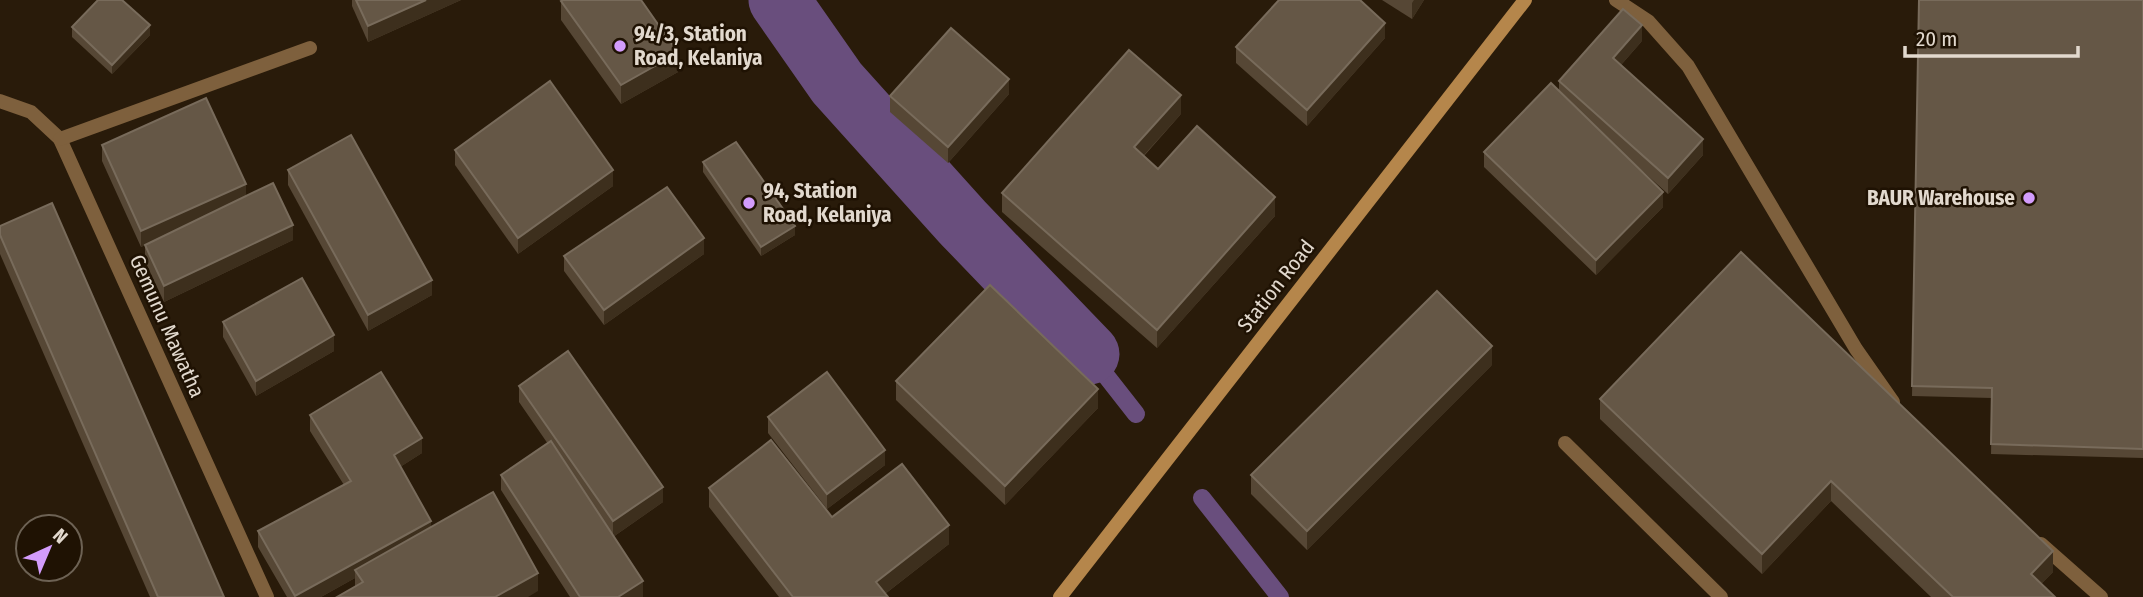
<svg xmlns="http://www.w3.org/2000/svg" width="2143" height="597" viewBox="0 0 2143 597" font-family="'Fira Sans Condensed',sans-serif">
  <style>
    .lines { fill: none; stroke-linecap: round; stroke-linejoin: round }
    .stream { stroke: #694e7d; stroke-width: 18 }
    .canal { stroke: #694e7d; stroke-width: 61 }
    .lane { stroke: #7e603d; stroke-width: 14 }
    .street { stroke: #7e603d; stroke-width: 14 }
    .secondary { stroke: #b5864b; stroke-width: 14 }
    .wall { fill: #564735 }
    .shaded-wall { fill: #3d2f1d }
    .building { fill: #655746; stroke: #786b5b; stroke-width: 2 }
    .poi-dot { fill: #d39cfc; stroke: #1f1203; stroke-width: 2.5 }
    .labels { text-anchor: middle; stroke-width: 5; stroke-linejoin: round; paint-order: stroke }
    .poi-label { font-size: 21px; font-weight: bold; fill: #e2d9ce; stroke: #1f1203; text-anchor: start }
    .street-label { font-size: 21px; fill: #e2d9ce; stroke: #1f1203 }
  </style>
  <rect width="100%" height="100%" fill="#291b0a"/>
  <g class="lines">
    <g class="stream">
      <path d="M1089 354 1136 414"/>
      <path d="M1202 498 1280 597"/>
    </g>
    <path class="canal" d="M779 0 837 83 963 223 1089 354"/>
    <g class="lane">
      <path d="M1616 0 1648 21 1688 66 1856 349 1893 402"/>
      <path d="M1565 443 1721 597"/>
      <path d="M2041 544 2101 597"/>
    </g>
    <g class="street">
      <path d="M0 101 31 112 60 139 267 597"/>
      <path d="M60 139 310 48"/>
    </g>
    <path class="secondary" d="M1060 597 1525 0"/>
  </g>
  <g class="wall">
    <path d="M352 0H461L368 42 352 6Z"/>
    <path d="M1382 0H1424L1412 19Z"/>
    <path d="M1919 0H2143V458L1991 454 1992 398 1912 396Z"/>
    <path d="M561 1 678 72 621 104 561 20Z"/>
    <path d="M72 27 150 35 112 74 72 37Z"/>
    <path d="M1385 38 1307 126 1236 63V47Z"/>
    <path d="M1642 41 1621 65 1703 155 1668 194 1628 158 1663 207 1596 275 1484 167V152L1559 91V81Z"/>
    <path d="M1009 94 948 163 890 112V96Z"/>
    <path d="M1181 114 1144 156 1158 169 1275 216 1157 348 1002 212V193Z"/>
    <path d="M102 145 246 196 293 240 164 302 145 261V245L147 244 141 247 102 161Z"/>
    <path d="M455 150 613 186 518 254 455 165Z"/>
    <path d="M703 162 795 235 761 256 703 172Z"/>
    <path d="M288 170 432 295 368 331 288 185Z"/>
    <path d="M0 226 224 597H150L0 254Z"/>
    <path d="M1741 252 2053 572 2041 584 2055 597H1931L1831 501 1762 574 1600 419V399Z"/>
    <path d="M704 254 604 325 564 271V256Z"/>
    <path d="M223 322 334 351 256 396 223 337Z"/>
    <path d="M1492 365 1307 550 1251 494V475Z"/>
    <path d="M896 381 1098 408 1005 505 896 400Z"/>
    <path d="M519 386 663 502 613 537 643 597H570L501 490V475L548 444 519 402Z"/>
    <path d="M310 415 422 453 400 467 431 527 538 591 355 587V578L321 597H287L258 547V531L344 485 310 431Z"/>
    <path d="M768 417 885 465 827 509 768 433Z"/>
    <path d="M709 488 832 517 949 544 885 594 888 597H779L709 507Z"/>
  </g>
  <g class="shaded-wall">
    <path d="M426 0H461L368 42V26Z"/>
    <path d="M1414 0H1424L1412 19V3Z"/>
    <path d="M1385 23V38L1307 126V110Z"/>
    <path d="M150 25V35L112 74V65Z"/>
    <path d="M1642 25V41L1613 74V58Z"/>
    <path d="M678 53V72L621 104V85Z"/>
    <path d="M1009 79V94L948 163V147Z"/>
    <path d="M1181 95V114L1134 166V147Z"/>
    <path d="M1703 139V155L1668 194V178Z"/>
    <path d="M613 170V186L518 254V238Z"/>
    <path d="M246 184V199L141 247V231Z"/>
    <path d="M1663 192V207L1596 275V260Z"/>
    <path d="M1275 197V216L1157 348V330Z"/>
    <path d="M293 225V240L164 302V286Z"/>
    <path d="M795 226V235L761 256V247Z"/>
    <path d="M704 238V254L604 325V310Z"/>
    <path d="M432 280V295L368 331V315Z"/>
    <path d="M334 335V351L256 396V381Z"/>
    <path d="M1492 346V365L1307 550V531Z"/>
    <path d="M1098 389V408L1005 505V486Z"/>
    <path d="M422 438V453L394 471V455Z"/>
    <path d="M885 450V465L827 509V494Z"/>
    <path d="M1831 481V501L1762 574V554Z"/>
    <path d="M663 487V502L613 537V521Z"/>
    <path d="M431 521V537L355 570V578L321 597H295V596Z"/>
    <path d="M949 525V544L881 597 876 582Z"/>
    <path d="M2053 551V572L2031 594V574Z"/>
    <path d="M538 573V591L528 597H495Z"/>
    <path d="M643 581V597H618Z"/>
  </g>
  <g class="building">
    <path d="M98 0H122L150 25 112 65 72 27Z"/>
    <path d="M356 0H426L368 26Z"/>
    <path d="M563 0H641L678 53 621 85 561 1Z"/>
    <path d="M1279 0H1360L1385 23 1307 110 1236 47Z"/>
    <path d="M1919 0H2143V449L1991 444 1992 388 1912 386Z"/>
    <path d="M1623 9 1642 25 1613 58 1703 139 1668 178 1559 81Z"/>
    <path d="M951 28 1009 79 948 147 890 96Z"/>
    <path d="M1129 50 1181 95 1134 147 1158 169 1197 126 1275 197 1157 330 1002 193Z"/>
    <path d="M550 81 613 170 518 238 455 150Z"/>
    <path d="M1551 83 1663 192 1596 260 1484 152Z"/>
    <path d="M206 98 246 184 141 231 102 145Z"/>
    <path d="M351 135 432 280 368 315 288 170Z"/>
    <path d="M736 142 795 226 761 247 703 162Z"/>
    <path d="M273 183 293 225 164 286 145 245Z"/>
    <path d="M667 187 704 238 604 310 564 256Z"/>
    <path d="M52 203 224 597H158L0 235V226Z"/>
    <path d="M1741 252 2053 551 2031 574 2055 597H1953L1831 481 1762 554 1600 399Z"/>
    <path d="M302 278 334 335 256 381 223 322Z"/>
    <path d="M990 285 1098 389 1005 486 896 381Z"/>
    <path d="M1437 291 1492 346 1307 531 1251 475Z"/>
    <path d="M568 351 663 487 613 521 519 386Z"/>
    <path d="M381 372 422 438 394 455 431 521 295 596 258 531 351 481 310 415Z"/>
    <path d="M827 372 885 450 827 494 768 417Z"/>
    <path d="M771 440 832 517 902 464 949 525 876 582 888 597H793L709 488Z"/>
    <path d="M551 441 643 581 618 597H580L501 475Z"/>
    <path d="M493 492 538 573 495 597H337L363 582 355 570Z"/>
  </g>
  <g class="poi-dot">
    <circle cx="620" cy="46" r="7"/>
    <circle cx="2029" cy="198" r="7"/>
    <circle cx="749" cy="203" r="7"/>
  </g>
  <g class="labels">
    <g class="poi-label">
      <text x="634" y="41">94/3, Station<tspan x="634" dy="24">Road, Kelaniya</tspan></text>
      <text x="763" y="198">94, Station<tspan x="763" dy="24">Road, Kelaniya</tspan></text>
      <text x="2015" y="205" text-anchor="end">BAUR Warehouse</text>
    </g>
    <g class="street-label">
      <text transform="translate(1276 286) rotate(-52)" y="7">Station Road</text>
      <text transform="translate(167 326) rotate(66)" y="7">Gemunu Mawatha</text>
    </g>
  </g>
  <g transform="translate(49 548) rotate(44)"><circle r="33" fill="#1f1203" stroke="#6d6254" stroke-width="2"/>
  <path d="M0-5L12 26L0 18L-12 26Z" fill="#d39cfc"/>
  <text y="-10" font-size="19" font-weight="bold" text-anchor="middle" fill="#e2d9ce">N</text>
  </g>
  <path d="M1905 46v10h173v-10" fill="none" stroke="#e2d9ce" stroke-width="3.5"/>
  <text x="1916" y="46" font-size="21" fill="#e2d9ce" stroke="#1f1203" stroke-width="5" paint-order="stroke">20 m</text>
</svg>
